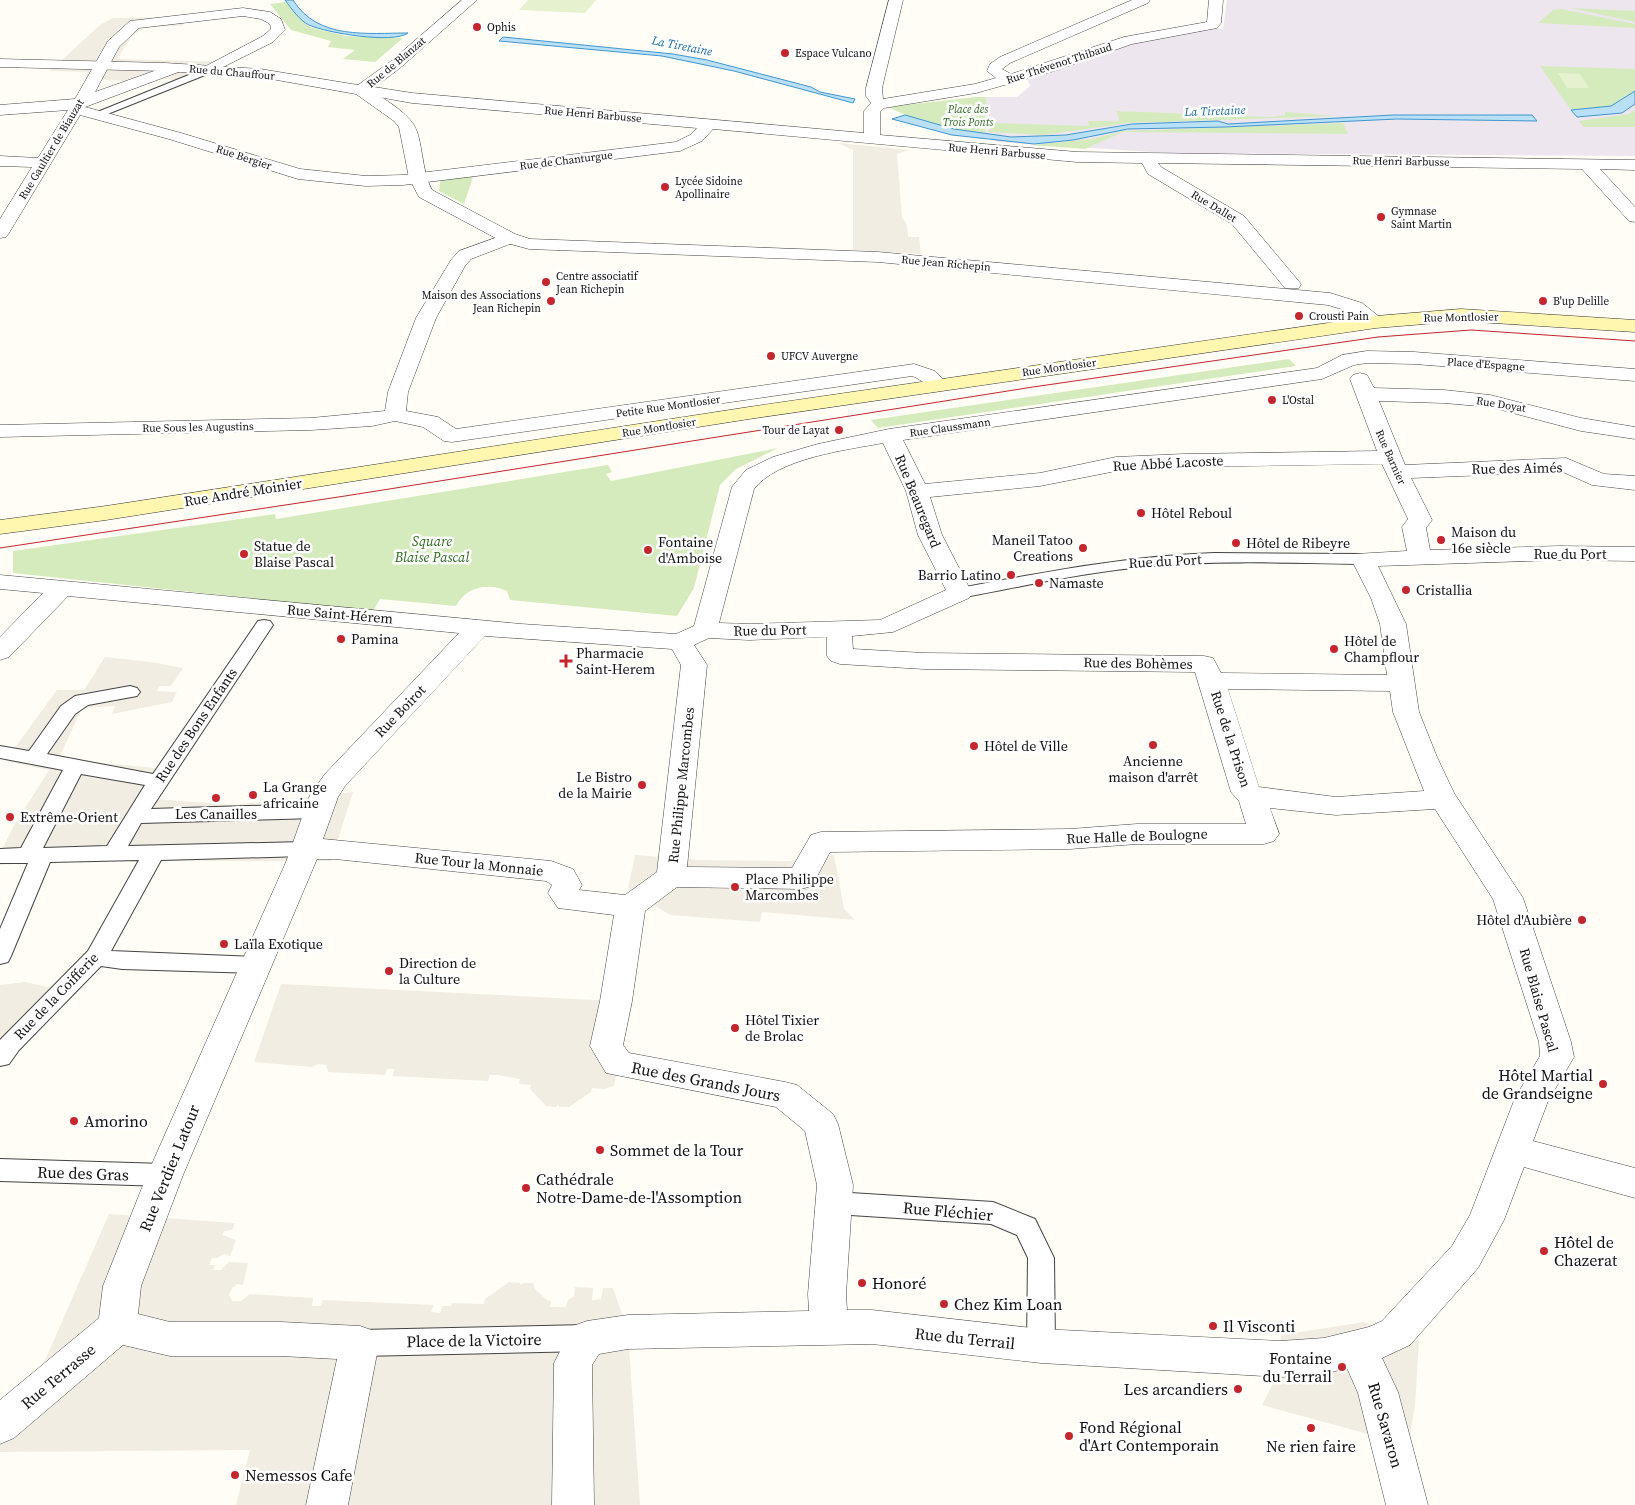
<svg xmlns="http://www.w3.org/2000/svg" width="1635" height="1505" viewBox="0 0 1635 1505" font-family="'Source Serif 4',serif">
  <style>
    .industrial { fill: #eee6ef }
    .green { fill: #d5ebbd }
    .pitch { fill: #e6f2cf }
    .plaza { fill: #f1ede2 }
    .water { fill: #b9e0f7; stroke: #3f96cf }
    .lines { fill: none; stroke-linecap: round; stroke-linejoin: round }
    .pedestrian-casing { stroke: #444; stroke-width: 2 }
    .minor-casing { stroke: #444; stroke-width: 1 }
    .tertiary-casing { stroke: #444; stroke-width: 1 }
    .secondary-casing { stroke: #333; stroke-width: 1 }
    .pedestrian { fill: #fff; fill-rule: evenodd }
    .minor { fill: #fff; fill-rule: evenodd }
    .tertiary { fill: #fff; fill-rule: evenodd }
    .secondary { fill: #fff6b0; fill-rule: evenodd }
    .tram { stroke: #c4262e; stroke-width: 1 }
    .poi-dot { fill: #c4262e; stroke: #fff; stroke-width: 2 }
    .labels { text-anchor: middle; stroke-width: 5; stroke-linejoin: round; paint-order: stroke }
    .far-poi-label { font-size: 11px; fill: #111; stroke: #fff; text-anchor: start }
    .far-street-label { font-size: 11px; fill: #111; stroke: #fff }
    .far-park-label { font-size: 11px; font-style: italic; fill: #2f6b1f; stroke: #fff }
    .far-water-label { font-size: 12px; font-style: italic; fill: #1768a6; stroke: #fff }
    .street-label { font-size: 14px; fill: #111; stroke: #fff }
    .poi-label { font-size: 14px; fill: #111; stroke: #fff; text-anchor: start }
    .park-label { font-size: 14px; font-style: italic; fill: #2f6b1f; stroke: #fff }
    .near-poi-label { font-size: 16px; fill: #111; stroke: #fff; text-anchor: start }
    .near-street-label { font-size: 16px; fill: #111; stroke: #fff }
  </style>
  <rect width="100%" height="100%" fill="#fffdf5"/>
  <path class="industrial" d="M1227 0H1635V156L1169 153 997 142 985 135 986 97H1017L1030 86 1027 79 1131 41 1212 28 1223 29Z"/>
  <g class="green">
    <path d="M286 2 309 27 346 36 403 38 375 62 343 59 355 50 328 47 331 41 291 30 270 4Z"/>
    <path d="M1570 8 1635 11V22L1631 21Z"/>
    <path d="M1561 9 1635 24V28L1538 23 1553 10Z"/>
    <path d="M1540 66 1635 69V91L1611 106 1571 110Z"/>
    <path d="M976 97H986L985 135 916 120 888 107Z"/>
    <path d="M1635 110V127H1584L1579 121 1629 114Z"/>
    <path d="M1117 111 1270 117 1285 115V112L1336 116 1128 123 1044 135 988 132 993 123 1089 126 1088 121H1119Z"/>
    <path d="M1343 123 1348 134 1123 132 1085 149 1031 145 1092 139 1124 131Z"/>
    <path d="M447 177H473L464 204 439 191 440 182Z"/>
    <path d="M1289 359 1296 366 878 428 871 420Z"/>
    <path d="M778 448 736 469 720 485 694 588 677 616 510 600 507 591C489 582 465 587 456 606L380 599 373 611 13 573V551L275 514 276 519 608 465 612 472 606 474 611 481Z"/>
  </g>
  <g class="pitch">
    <path d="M528 0H596L585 13 519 10Z"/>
    <path d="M1558 73 1580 74 1589 88H1567Z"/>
  </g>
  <g class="plaza">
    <path d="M181 17 187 21 181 26 144 27 132 36 117 59 233 62 177 81 162 78 148 83 85 78 88 72 50 71 100 25 113 18Z"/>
    <path d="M838 143 910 150 897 154 902 217 907 225 908 237H919L921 254 853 250V150Z"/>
    <path d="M105 657 151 662 183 668 171 686H159L157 691 177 692 172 702 112 714 115 706 82 708 60 756 93 762 175 770 155 799 233 805 353 792 331 861H52L0 865V854L12 829 49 770 5 761 57 690H84Z"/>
    <path d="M635 855 700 860 789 861 834 855 844 909 855 920 762 912 760 922 670 915 628 889Z"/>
    <path d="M25 982 57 989 0 1068V985Z"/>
    <path d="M281 984 498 995 633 1002 614 1086 605 1089 592 1088 591 1092 569 1107H559L558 1104 556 1107 546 1106 530 1089 531 1085 519 1084 520 1079 498 1075H490L488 1081 393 1076 394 1069H387L385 1075 328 1072 326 1065 318 1064 312 1067 254 1062Z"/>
    <path d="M109 1214 235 1223 232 1230 224 1231 222 1235 236 1240 230 1256 224 1254 217 1258H212L209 1265H215L213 1270H221L229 1262 248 1263 243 1285 237 1284 232 1288 229 1295 232 1301H241L250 1294 313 1298 312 1306H321L323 1300 434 1305 431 1312 440 1313 442 1306H451L452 1303 484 1304 485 1299 509 1282 520 1283 521 1285 524 1283H533L535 1289 548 1301H551L550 1307H566L568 1300 574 1296 575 1287 593 1288 592 1300 601 1299 603 1288H613L628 1332 640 1505H236L250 1450 0 1452V1399L39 1374Z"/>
    <path d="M1364 1322 1419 1341 1415 1406 1408 1445 1262 1405 1276 1378 1281 1335Z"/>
  </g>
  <g class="water">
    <path d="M285 0H293C318 40 367 33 408 33 393 44 327 33 309 25 300 21 291 8 285 0Z"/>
    <path d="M503 37 673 54 707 60 811 87 820 92 855 99 853 103 734 71 662 56 499 41Z"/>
    <path d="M1635 91V104L1622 113 1577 117 1571 110 1611 106Z"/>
    <path d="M905 115 954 129 1011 137 1066 135 1132 124 1218 121 1228 124 1393 115H1532L1537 121 1397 119 1225 127 1128 129 1073 140 1034 144 952 135 892 119Z"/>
  </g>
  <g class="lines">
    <defs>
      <g id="pedestrian">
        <path d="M211 66 215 67V71L100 117 96 118 90 115Z"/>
        <path d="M1214 553 1363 554 1369 555 1372 559 1369 563 1363 564C1294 563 1224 560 1154 566 1089 571 1025 586 960 598L954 597 951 593 954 589 960 588C1045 572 1127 556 1214 553Z"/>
        <path d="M264 620 270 621 273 625 151 809 316 804 323 806 326 811 323 816 316 818 141 823 128 846 304 842 312 844 315 849 312 854 304 856 161 860 111 951 257 957 265 959 268 965 265 971 257 973 122 969 101 966 19 1050 9 1064 0 1066V1040L88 951 139 860 50 862 11 956 8 962 0 964V929L28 863H0V849L21 848 63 770 0 758V746L29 751 61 706 75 696 130 686 137 688 140 692 137 696 88 705 75 714 47 754 153 774 258 621ZM81 774 145 785 107 846 43 848Z"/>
        <path d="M0 1159 165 1164 174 1167 178 1175 174 1183 165 1186 0 1181Z"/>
        <path d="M835 1192 993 1202 1035 1219 1054 1258 1055 1346 1051 1355 1041 1359 1031 1355 1027 1346 1028 1258 1017 1235 991 1224 835 1214 826 1211 822 1203 826 1195Z"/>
        <path d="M587 1325 597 1329 601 1338 597 1347 587 1351 360 1356 350 1352 346 1343 350 1334 360 1330Z"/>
      </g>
      <g id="minor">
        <path d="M889 0H903L882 88 883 99 975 84 996 78 987 71 990 64 1000 57 1132 0H1150L1148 3 1010 63 1002 69 1011 74 1124 37 1207 22 1209 0H1223L1221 23 1217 28 1132 44 1054 71 976 93 884 108 880 112V135L1077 152 1635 160V170L1600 169 1635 207V222L1629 221 1582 169 1158 163 1161 167 1244 216 1301 284 1299 288H1285L1232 224 1148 174 1142 163 1077 162 713 129 702 141 680 151 403 185 366 186 298 179 169 139 80 115 9 233 6 237 0 238V219L32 167 0 166V156L38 158 68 110 0 115V105L75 99 108 41 130 21 243 8 270 12 281 19 285 30 273 42 211 73 206 72 204 69 206 66 263 36 271 29 270 24 261 19 243 16 139 28 119 47 95 92 171 65 176 64 183 68 181 71 85 107 181 133 300 169 366 176 403 175 676 142 690 135 697 128 412 103 356 93 353 90 356 87 361 85 412 93 864 133V111L871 103 866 96V88Z"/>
        <path d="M509 233 515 234 518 238 515 242 471 259 465 266 436 318 408 392 406 411 438 417 456 429 914 364 935 371 949 385 946 389C931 393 926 381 912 376L452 442 444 441 423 427 395 421 372 426 311 430 0 437V425L311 418 385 411 388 392 416 318 451 260 459 251Z"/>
        <path d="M1367 351 1414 352 1635 369V381L1414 364 1367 363 1354 365 1322 379 903 440 925 484 1040 473 1116 457 1184 454 1377 451 1350 379 1353 375 1360 373 1367 375 1374 388 1444 390 1490 395 1581 418 1635 427V439L1581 431 1490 407 1444 403 1379 401 1405 465 1566 458 1604 474 1635 476V490L1592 485 1563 472 1411 478 1432 520 1426 528 1430 550 1560 546 1635 547V561L1560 560 1378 566 1406 624 1419 712 1437 757 1454 793 1523 898 1571 1042 1574 1057 1548 1101 1533 1141 1635 1168V1198L1524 1167 1504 1220 1478 1268 1410 1345 1382 1358 1398 1392 1428 1505H1386L1358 1393 1347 1368 1324 1374 1280 1377 1041 1363 872 1344 628 1349 599 1354 592 1365 594 1505H552L554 1363 573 1326 587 1321 628 1315 809 1311 808 1294 817 1185 805 1131 776 1107 606 1073 590 1046 600 1001 614 915 558 908 548 893 552 885 546 881 335 859H317L183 1175 141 1286 138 1314 170 1322H281L360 1326 374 1331 379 1343 348 1505H306L337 1359 281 1356H170L123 1345 14 1438 0 1444V1400L99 1318 103 1286 147 1175 286 862 310 795 325 774 459 633 68 596 9 657 0 660V637L43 593 0 589V575L521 624 676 634 694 626 732 487 746 470 773 457 818 444 889 429 1317 368 1342 355ZM883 443 906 491 918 535 946 590 880 620 749 624 719 623 754 489C778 458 846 450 883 443ZM1382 464 1408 519 1402 527 1407 551 1355 554 1351 559 1371 598 1380 624 1387 675 1221 673 1213 658 1204 656 924 653 853 649 852 636 893 632 969 598 972 593 942 535 930 497 1040 486 1116 471 1184 467ZM485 636 672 649 681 665 657 872 625 895 579 890 582 885 573 869 551 861 323 839 338 797 345 786ZM827 637V656L831 661 840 664 924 669 1195 672 1231 792 1239 801 1246 824H1137L1070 829 821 832 811 835 792 868 687 867 707 665 694 645 709 638 749 640ZM1228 689 1390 691 1393 712 1424 791 1336 797 1259 787ZM1270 808 1336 815 1435 809 1493 899 1539 1042 1540 1056 1515 1098 1470 1215 1452 1246 1382 1321 1369 1327 1324 1338 1280 1341 1041 1329 872 1310H847L846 1294 853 1185 838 1124 833 1114 797 1085 785 1082 629 1053 623 1045 632 1001 645 911 677 887 801 889 812 886 830 852 1070 849 1137 844H1264L1274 841 1279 834Z"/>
      </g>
      <path id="tertiary" d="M462 0H477L400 68 371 90C385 100 404 110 414 125 423 140 421 170 432 190L515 234 530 239 878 252 1330 293 1362 303 1386 322 1383 326H1369L1348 311 1328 305 878 262 529 249 503 242 419 197 409 178 399 127 394 121 356 94 260 77 165 71 0 67V59L165 63 260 69 358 85 390 62Z"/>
      <path id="secondary" d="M1461 309 1635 320V332L1461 321 1376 328 749 419 106 520 0 534V520L106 506 749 407 1376 316Z"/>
    </defs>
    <use href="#pedestrian" class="pedestrian-casing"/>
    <use href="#minor" class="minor-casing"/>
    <use href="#tertiary" class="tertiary-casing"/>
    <use href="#secondary" class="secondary-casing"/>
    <use href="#pedestrian" class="pedestrian"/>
    <use href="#minor" class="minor"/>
    <use href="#tertiary" class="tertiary"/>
    <use href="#secondary" class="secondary"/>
    <path class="tram" d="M0 548 345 496 1033 387 1378 337 1471 330 1635 341"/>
  </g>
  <g class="poi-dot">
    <circle cx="477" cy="27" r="5"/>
    <circle cx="785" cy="53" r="5"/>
    <circle cx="665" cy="187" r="5"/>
    <circle cx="1381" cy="217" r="5"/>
    <circle cx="546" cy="282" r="5"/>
    <circle cx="551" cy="301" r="5"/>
    <circle cx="1543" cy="301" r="5"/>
    <circle cx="1299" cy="316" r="5"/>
    <circle cx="771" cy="356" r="5"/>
    <circle cx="1272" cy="400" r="5"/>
    <circle cx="839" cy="430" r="5"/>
    <circle cx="1141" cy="513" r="5"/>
    <circle cx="1441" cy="540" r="5"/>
    <circle cx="1236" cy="543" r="5"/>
    <circle cx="1083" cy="548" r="5"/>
    <circle cx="648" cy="550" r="5"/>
    <circle cx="244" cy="554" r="5"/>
    <circle cx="1011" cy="575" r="5"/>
    <circle cx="1039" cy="583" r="5"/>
    <circle cx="1406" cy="590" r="5"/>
    <circle cx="341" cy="639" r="5"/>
    <circle cx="1334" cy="649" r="5"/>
    <path d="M563.5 653.5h5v5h5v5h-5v5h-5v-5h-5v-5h5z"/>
    <circle cx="1153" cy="745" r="5"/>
    <circle cx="974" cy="746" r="5"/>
    <circle cx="642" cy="785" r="5"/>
    <circle cx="253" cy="795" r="5"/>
    <circle cx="216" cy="798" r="5"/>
    <circle cx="10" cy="817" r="5"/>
    <circle cx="735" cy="887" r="5"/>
    <circle cx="1582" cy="920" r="5"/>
    <circle cx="224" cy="944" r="5"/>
    <circle cx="389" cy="971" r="5"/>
    <circle cx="735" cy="1028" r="5"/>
    <circle cx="1603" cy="1084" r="5"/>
    <circle cx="74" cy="1121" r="5"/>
    <circle cx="600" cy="1150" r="5"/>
    <circle cx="526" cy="1188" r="5"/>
    <circle cx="1544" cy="1251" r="5"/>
    <circle cx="862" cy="1283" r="5"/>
    <circle cx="944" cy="1304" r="5"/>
    <circle cx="1213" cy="1326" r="5"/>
    <circle cx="1342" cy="1367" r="5"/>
    <circle cx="1238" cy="1389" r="5"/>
    <circle cx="1311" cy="1428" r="5"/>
    <circle cx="1069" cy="1436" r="5"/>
    <circle cx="235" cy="1475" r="5"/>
  </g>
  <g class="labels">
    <g class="far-poi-label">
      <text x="487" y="31">Ophis</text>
      <text x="795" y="57">Espace Vulcano</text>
      <text x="675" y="185">Lycée Sidoine<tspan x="675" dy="13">Apollinaire</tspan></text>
      <text x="1391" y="215">Gymnase<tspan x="1391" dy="13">Saint Martin</tspan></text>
      <text x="556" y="280">Centre associatif<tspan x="556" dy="13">Jean Richepin</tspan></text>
      <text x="541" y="299" text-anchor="end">Maison des Associations<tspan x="541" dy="13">Jean Richepin</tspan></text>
      <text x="1553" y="305">B'up Delille</text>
      <text x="1309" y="320">Crousti Pain</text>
      <text x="781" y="360">UFCV Auvergne</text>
      <text x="1282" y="404">L'Ostal</text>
      <text x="829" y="434" text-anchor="end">Tour de Layat</text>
    </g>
    <g class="far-street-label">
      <text transform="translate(396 62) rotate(-40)" y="4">Rue de Blanzat</text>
      <text transform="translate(1059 63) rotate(-18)" y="4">Rue Thévenot Thibaud</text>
      <text transform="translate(232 72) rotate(5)" y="4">Rue du Chauffour</text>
      <text transform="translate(593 114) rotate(5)" y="4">Rue Henri Barbusse</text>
      <text transform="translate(51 149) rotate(-59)" y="4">Rue Gaultier de Biauzat</text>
      <text transform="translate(997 151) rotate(5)" y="4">Rue Henri Barbusse</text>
      <text transform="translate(244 157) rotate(18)" y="4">Rue Bergier</text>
      <text transform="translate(566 160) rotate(-7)" y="4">Rue de Chanturgue</text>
      <text transform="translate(1401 161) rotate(1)" y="4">Rue Henri Barbusse</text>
      <text transform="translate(1214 206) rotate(31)" y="4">Rue Dallet</text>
      <text transform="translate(946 263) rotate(5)" y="4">Rue Jean Richepin</text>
      <text transform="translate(1461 317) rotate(-1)" y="4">Rue Montlosier</text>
      <text transform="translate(1486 364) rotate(4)" y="4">Place d'Espagne</text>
      <text transform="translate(1059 367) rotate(-8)" y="4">Rue Montlosier</text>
      <text transform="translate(1501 404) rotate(9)" y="4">Rue Doyat</text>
      <text transform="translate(668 406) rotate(-8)" y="4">Petite Rue Montlosier</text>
      <text transform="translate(198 427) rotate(-1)" y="4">Rue Sous les Augustins</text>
      <text transform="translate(659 427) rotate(-9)" y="4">Rue Montlosier</text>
      <text transform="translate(950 427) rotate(-8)" y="4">Rue Claussmann</text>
      <text transform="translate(1391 457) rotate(66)" y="4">Rue Barnier</text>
    </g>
    <g class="far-park-label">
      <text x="968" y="113">Place des<tspan x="968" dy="13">Trois Ponts</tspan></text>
    </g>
    <g class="far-water-label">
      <text transform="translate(682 46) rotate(11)" y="4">La Tiretaine</text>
      <text transform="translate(1215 111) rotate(-2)" y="4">La Tiretaine</text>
    </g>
    <g class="street-label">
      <text transform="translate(1168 463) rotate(-3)" y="5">Rue Abbé Lacoste</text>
      <text transform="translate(1517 468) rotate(-1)" y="5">Rue des Aimés</text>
      <text transform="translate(243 492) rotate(-9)" y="5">Rue André Moinier</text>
      <text transform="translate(918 501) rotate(68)" y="5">Rue Beauregard</text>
      <text x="1570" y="559">Rue du Port</text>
      <text transform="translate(1165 561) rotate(-3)" y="5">Rue du Port</text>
      <text transform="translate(340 614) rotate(5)" y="5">Rue Saint-Hérem</text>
      <text transform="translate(770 630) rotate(-1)" y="5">Rue du Port</text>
      <text transform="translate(1138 663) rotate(1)" y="5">Rue des Bohèmes</text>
      <text transform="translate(400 711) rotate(-46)" y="5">Rue Boirot</text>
      <text transform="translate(196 725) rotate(-56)" y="5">Rue des Bons Enfants</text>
      <text transform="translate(1231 739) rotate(72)" y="5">Rue de la Prison</text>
      <text transform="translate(681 785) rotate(-84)" y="5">Rue Philippe Marcombes</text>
      <text transform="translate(1137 836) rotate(-2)" y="5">Rue Halle de Boulogne</text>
      <text transform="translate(479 864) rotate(6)" y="5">Rue Tour la Monnaie</text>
      <text transform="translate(56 996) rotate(-46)" y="5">Rue de la Coifferie</text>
      <text transform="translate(1539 1000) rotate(74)" y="5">Rue Blaise Pascal</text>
    </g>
    <g class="poi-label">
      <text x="1151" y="518">Hôtel Reboul</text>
      <text x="1451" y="537">Maison du<tspan x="1451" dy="16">16e siècle</tspan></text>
      <text x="1073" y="545" text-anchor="end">Maneil Tatoo<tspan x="1073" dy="16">Creations</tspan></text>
      <text x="658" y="547">Fontaine<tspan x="658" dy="16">d'Amboise</tspan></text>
      <text x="1246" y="548">Hôtel de Ribeyre</text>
      <text x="254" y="551">Statue de<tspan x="254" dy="16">Blaise Pascal</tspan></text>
      <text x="1001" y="580" text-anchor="end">Barrio Latino</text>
      <text x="1049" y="588">Namaste</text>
      <text x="1416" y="595">Cristallia</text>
      <text x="351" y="644">Pamina</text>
      <text x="1344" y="646">Hôtel de<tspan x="1344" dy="16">Champflour</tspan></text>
      <text x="576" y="658">Pharmacie<tspan x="576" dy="16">Saint-Herem</tspan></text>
      <text x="984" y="751">Hôtel de Ville</text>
      <text x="1153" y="766" text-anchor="middle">Ancienne<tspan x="1153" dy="16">maison d'arrêt</tspan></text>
      <text x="632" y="782" text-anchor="end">Le Bistro<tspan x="632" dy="16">de la Mairie</tspan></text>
      <text x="263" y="792">La Grange<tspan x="263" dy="16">africaine</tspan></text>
      <text x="216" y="819" text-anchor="middle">Les Canailles</text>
      <text x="20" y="822">Extrême-Orient</text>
      <text x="745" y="884">Place Philippe<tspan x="745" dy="16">Marcombes</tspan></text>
      <text x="1572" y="925" text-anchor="end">Hôtel d'Aubière</text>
      <text x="234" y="949">Laïla Exotique</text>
      <text x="399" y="968">Direction de<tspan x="399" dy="16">la Culture</tspan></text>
      <text x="745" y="1025">Hôtel Tixier<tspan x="745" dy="16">de Brolac</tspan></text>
    </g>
    <g class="park-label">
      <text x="432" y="546">Square<tspan x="432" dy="16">Blaise Pascal</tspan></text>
    </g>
    <g class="near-poi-label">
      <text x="1593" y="1081" text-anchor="end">Hôtel Martial<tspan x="1593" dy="18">de Grandseigne</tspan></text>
      <text x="84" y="1127">Amorino</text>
      <text x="610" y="1156">Sommet de la Tour</text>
      <text x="536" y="1185">Cathédrale<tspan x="536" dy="18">Notre-Dame-de-l'Assomption</tspan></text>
      <text x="1554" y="1248">Hôtel de<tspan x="1554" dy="18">Chazerat</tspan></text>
      <text x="872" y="1289">Honoré</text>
      <text x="954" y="1310">Chez Kim Loan</text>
      <text x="1223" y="1332">Il Visconti</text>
      <text x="1332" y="1364" text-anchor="end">Fontaine<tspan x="1332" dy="18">du Terrail</tspan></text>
      <text x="1228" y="1395" text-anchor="end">Les arcandiers</text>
      <text x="1079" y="1433">Fond Régional<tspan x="1079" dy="18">d'Art Contemporain</tspan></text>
      <text x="1311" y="1452" text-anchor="middle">Ne rien faire</text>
      <text x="245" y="1481">Nemessos Cafe</text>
    </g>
    <g class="near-street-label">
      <text transform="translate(706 1081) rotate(11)" y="6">Rue des Grands Jours</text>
      <text transform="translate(169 1168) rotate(-68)" y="6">Rue Verdier Latour</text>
      <text transform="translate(83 1173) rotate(2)" y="6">Rue des Gras</text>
      <text transform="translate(948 1211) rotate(5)" y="6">Rue Fléchier</text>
      <text transform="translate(965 1338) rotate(6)" y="6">Rue du Terrail</text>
      <text transform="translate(474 1340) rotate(-1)" y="6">Place de la Victoire</text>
      <text transform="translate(58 1376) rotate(-40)" y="6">Rue Terrasse</text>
      <text transform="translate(1386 1425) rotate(74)" y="6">Rue Savaron</text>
    </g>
  </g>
</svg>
